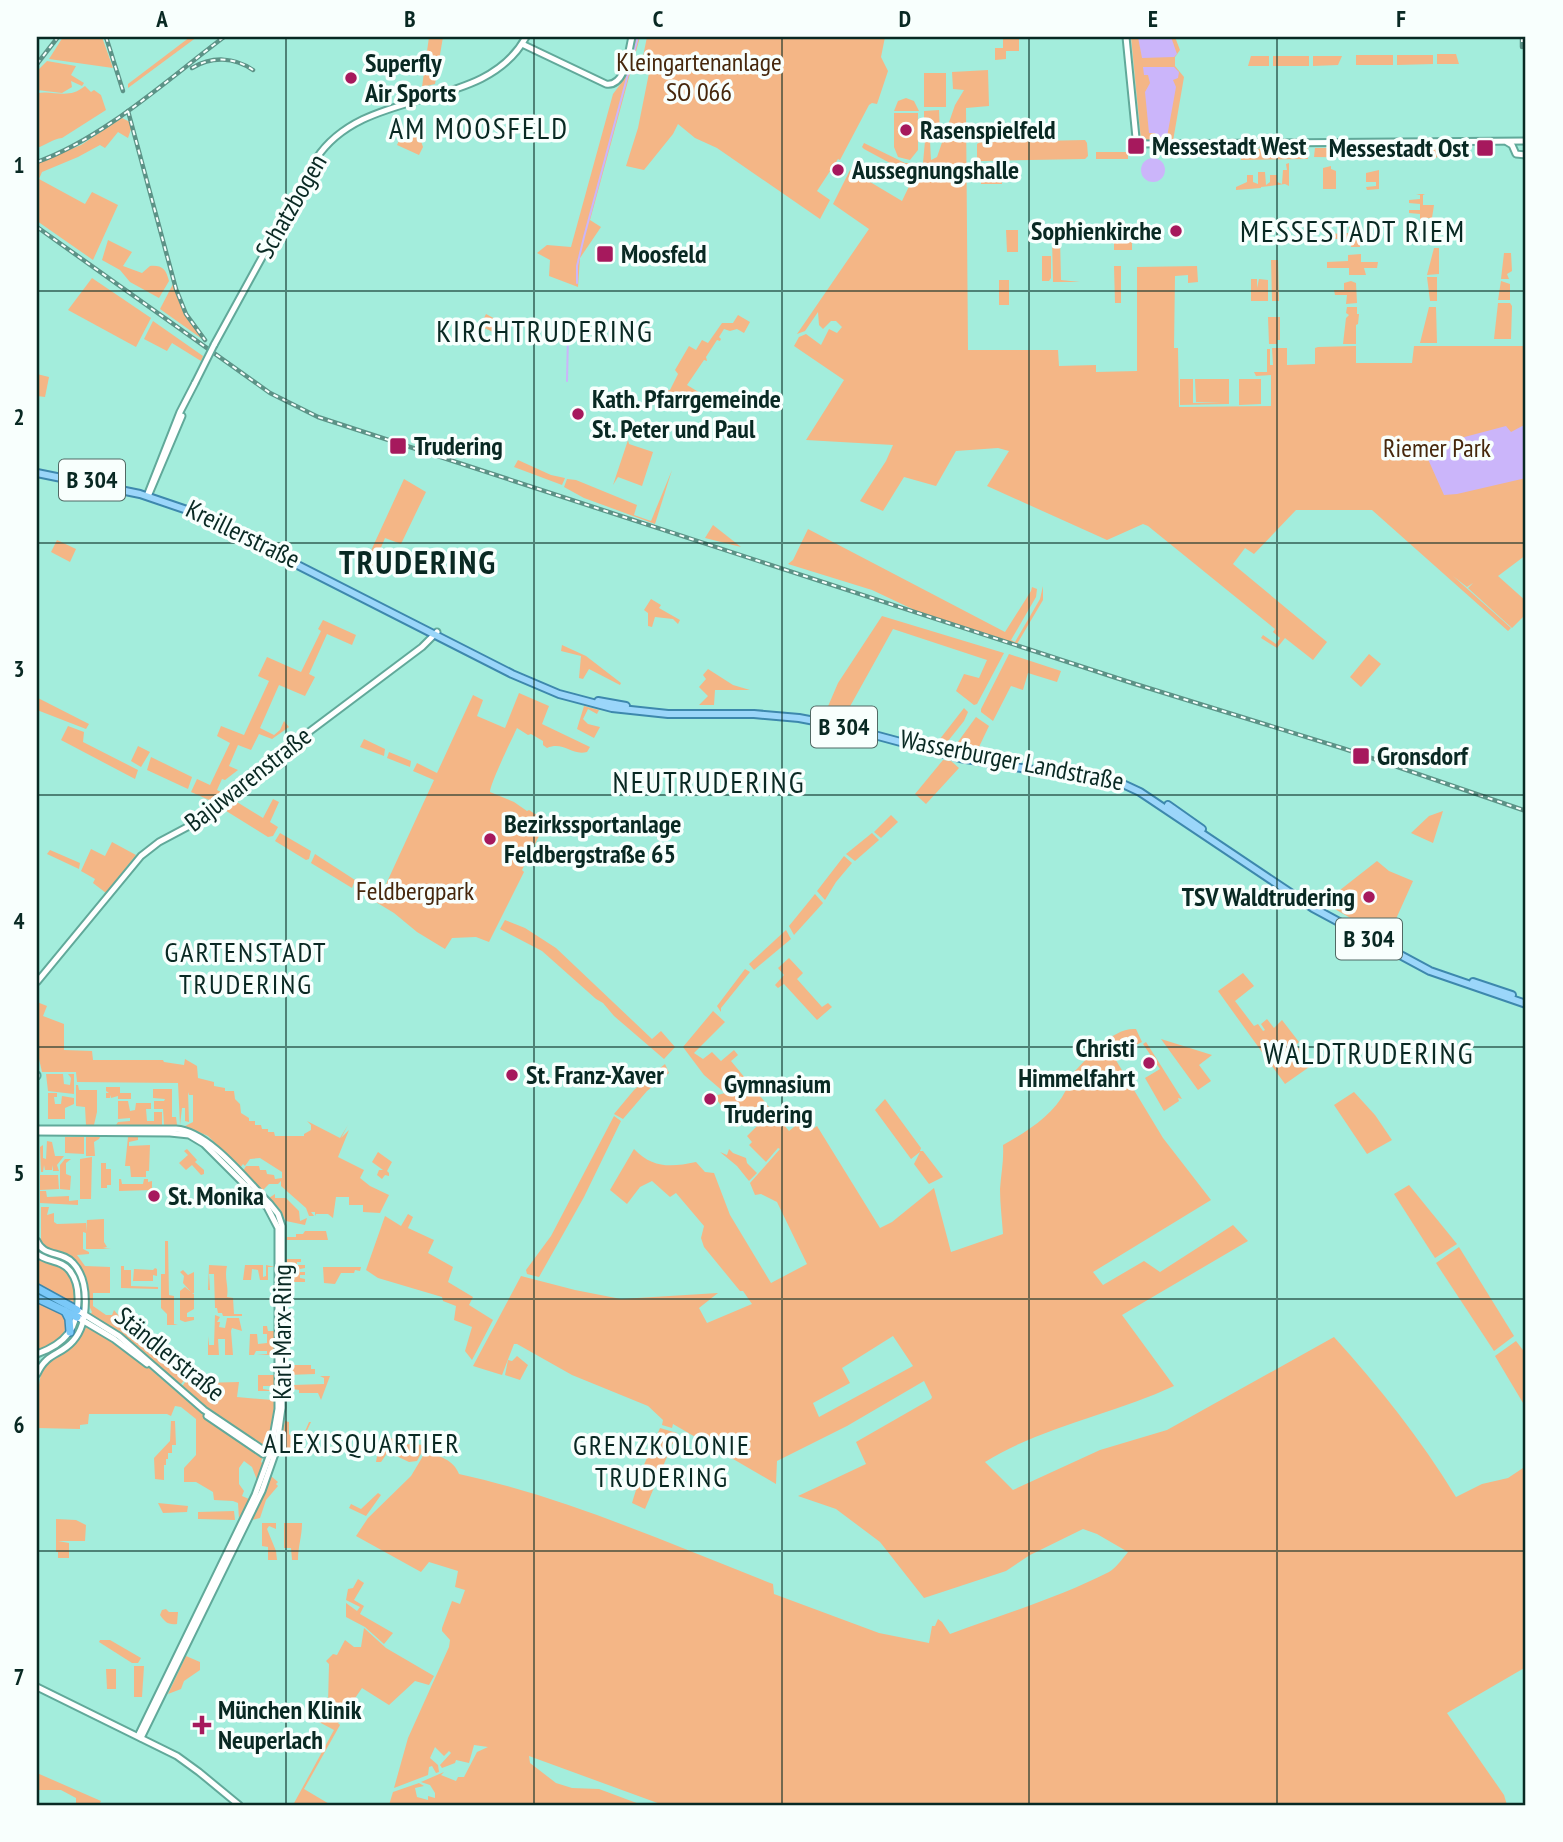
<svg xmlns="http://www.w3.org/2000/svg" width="1563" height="1842" viewBox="0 0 1563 1842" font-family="'PT Sans Narrow',sans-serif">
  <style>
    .green { fill: #f4b686; fill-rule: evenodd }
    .water { fill: #cbb5fa }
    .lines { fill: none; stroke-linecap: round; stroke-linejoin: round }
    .stream { stroke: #cbb5fa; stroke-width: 2 }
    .secondary-casing { stroke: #61a99a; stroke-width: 9 }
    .primary-casing { stroke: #3d88ad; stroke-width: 10 }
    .trunk-casing { stroke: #3d88ad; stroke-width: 10 }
    .secondary { stroke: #fff; stroke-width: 5 }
    .primary { stroke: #9bd6fa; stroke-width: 6 }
    .trunk { stroke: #7ac8f8; stroke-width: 7 }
    .rail-casing { stroke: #5c9387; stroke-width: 4.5 }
    .rail { stroke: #f8fffd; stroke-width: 2; stroke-dasharray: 5; stroke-linecap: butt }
    .secondary-bridge-casing { stroke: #61a99a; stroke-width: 9; stroke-linecap: butt }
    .secondary-bridge { stroke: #fff; stroke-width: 5 }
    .grid { fill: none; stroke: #092923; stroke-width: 2; stroke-opacity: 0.55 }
    .poi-dot { fill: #a6195d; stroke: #f8fffd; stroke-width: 2.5 }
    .labels { text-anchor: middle; stroke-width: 7; stroke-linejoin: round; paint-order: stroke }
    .shield { fill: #f8fffd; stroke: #516964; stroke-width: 2 }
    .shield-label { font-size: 24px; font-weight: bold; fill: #092923 }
    .park-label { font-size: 26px; fill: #46270c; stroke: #f8fffd }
    .poi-label { font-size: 26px; font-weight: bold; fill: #092923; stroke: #f8fffd; text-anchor: start }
    .street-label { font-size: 26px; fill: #092923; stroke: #f8fffd }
    .neighbourhood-label { font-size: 28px; letter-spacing: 2px; fill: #092923; stroke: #f8fffd }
    .quarter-label { font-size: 30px; letter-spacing: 2px; fill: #092923; stroke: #f8fffd }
    .district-label { font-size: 33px; font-weight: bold; letter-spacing: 2px; fill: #092923; stroke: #f8fffd }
    .neatline { fill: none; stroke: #092923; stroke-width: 2.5 }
    .grid-label { font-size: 23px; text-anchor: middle; font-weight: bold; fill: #092923 }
  </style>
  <rect width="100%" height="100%" fill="#a3eddc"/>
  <g class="green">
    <path d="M63 37H102L113 68 49 59Z"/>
    <path d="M190 37H197L128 88V84Z"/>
    <path d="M429 37H443L435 84 422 87Z"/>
    <path d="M635 37H640L590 220 601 227 580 258 578 287 549 276 550 260 537 253 547 245 571 247 613 94 622 82Z"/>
    <path d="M647 37H885L881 57 888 71 877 104 872 103 869 105 840 160 838 159 817 191 830 200 820 219 717 148 695 138 678 124 673 134 644 170 626 166 638 128 649 73 640 71Z"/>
    <path d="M1003 37H1019V51H1006V59L995 60V48H1003Z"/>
    <path d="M1131 37H1175L1180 50 1175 57V66L1184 77 1173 141 1141 140Z"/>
    <path d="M1437 54H1456L1459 64H1437Z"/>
    <rect x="1356" y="55" width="37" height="10"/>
    <path d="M1397 55H1433V64L1397 65Z"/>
    <path d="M1251 56H1269V66H1248Z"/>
    <rect x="1273" y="56" width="36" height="10"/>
    <path d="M1313 56H1342L1338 65 1313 66Z"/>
    <path d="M47 61 76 66 71 75 84 83 82 86 71 81 72 87 62 93 37 90V71Z"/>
    <path d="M988 70 989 106 966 108 968 350H1058L1059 366 1096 365V372L1137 371V267L1197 266 1198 282 1188 283V275L1175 276 1174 348H1178L1179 407 1271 406V375L1256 376 1254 372H1267V349H1270V365H1273L1272 348H1287V365L1315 364V348L1318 347 1356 346V363H1412L1414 346H1526V555L1498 576 1526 601V614L1512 628 1468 588 1473 583 1467 587 1453 576 1511 628 1508 631 1372 510H1296L1254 554 1245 548 1233 564 1327 642 1313 660 1285 638 1277 648 1261 638 1263 635 1276 644 1280 638 1273 632 1275 629 1148 526 1143 524 1107 540 987 486 1009 451 998 448 956 451 936 486 904 477 883 511 860 501 886 461 893 445 806 440 844 380 794 346 799 337 806 334 821 345 829 329 837 333 842 327 836 321H831L823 329 819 325 818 312 805 331 797 334 869 229 833 204 850 170 902 201 914 176 864 149 862 147 864 143 905 163H923L925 141H930L931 160 937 157 955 105 964 90 953 89 952 72Z"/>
    <rect x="924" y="73" width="22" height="34"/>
    <path d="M85 86 91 92 94 90 101 95 106 110 62 138C53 139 46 145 37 148V93C55 90 68 100 85 86Z"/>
    <path d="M906 98 914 101 919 111H894L898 101Z"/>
    <path d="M939 110 940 134H924V111Z"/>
    <path d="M894 113H918V150L910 160 898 157 894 147Z"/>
    <path d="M122 118 130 122 132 126 128 138 118 132 105 148 100 145 78 157 42 172 39 179 85 204 92 192 118 205 93 260 37 221V163L81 145Z"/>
    <path d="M415 123 423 147 419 155 397 145 404 130 407 138 416 135 412 124Z"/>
    <path d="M1085 140 1087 143 1088 156 1085 159 981 161 977 158V144L980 142 986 143 987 142Z"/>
    <path d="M1463 144 1465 147 1466 158H1455L1454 151 1449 152V158L1447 153 1443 151 1436 158H1395L1392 156 1394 145Z"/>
    <path d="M1390 147 1389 158 1314 157 1315 148Z"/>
    <path d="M1308 148V159L1241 160 1240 149Z"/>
    <rect x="1096" y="152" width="32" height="7"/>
    <path d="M1289 163V186L1285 184 1261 187V188L1236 190V187L1247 182V175H1253V182L1258 184V172H1265L1266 185 1270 182V175H1277V182L1282 184 1283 170H1287L1286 164Z"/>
    <path d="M1331 166V169L1336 171V189H1323V168Z"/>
    <path d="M1379 170V189L1367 190 1366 187 1376 186V182H1366V173Z"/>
    <path d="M1002 172V184H981V174Z"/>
    <path d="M1416 194H1425L1423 195V205H1434L1432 218H1422L1420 220V214L1409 213V210H1420V204L1409 203V200L1420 199V195Z"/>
    <path d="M1349 227 1360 228V247H1351V239H1328V234L1349 233Z"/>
    <path d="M1006 230H1018V252H1007Z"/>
    <rect x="1114" y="237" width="18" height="13"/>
    <path d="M1052 238H1060L1061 280 1080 282H1053Z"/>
    <path d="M108 240 132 252 123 266 142 273 150 266C162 265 166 269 169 281L159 298 130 282 120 270 102 260Z"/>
    <path d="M1434 248H1439V274L1427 275Z"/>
    <path d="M1504 253H1511L1512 271 1507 274 1509 279H1501Z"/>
    <path d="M1361 254V262H1378L1377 268H1364L1366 275H1349V268H1327V262L1348 261V255Z"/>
    <path d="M1042 256H1051V278L1049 281H1042Z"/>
    <path d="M1271 260H1278L1279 301H1272Z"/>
    <path d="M1114 266H1121V303H1115Z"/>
    <path d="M1427 277H1437V301H1430Z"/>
    <path d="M92 278 151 318 136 347 68 310Z"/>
    <path d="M1251 279H1257V288L1259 279 1268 280V301H1251Z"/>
    <rect x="999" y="280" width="10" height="25"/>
    <path d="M1351 281 1356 283 1357 303 1346 304 1347 295H1335L1334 290H1344V283Z"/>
    <path d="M1501 281 1510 284V300H1498Z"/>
    <path d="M173 284 188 320 205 341 160 309Z"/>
    <path d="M1498 303H1510L1512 306 1511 339H1494Z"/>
    <path d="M1347 307H1357V314H1359L1358 324 1356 325V344H1343L1346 318 1349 315 1346 313Z"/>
    <path d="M1429 307H1436L1437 343H1420Z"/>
    <path d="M486 314 499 321 493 332 480 326Z"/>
    <path d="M738 315 750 322 744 333 737 329 730 331 724 329 719 337 721 339 720 341 717 340 706 357 707 361 704 360 687 385 705 396 700 402 678 395 659 398 645 394 644 387 670 390 678 374 675 370 689 346 696 350 702 340 708 343 722 323H733Z"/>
    <path d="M1268 317H1280V340H1277V344H1269Z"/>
    <path d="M153 321 203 356 201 361 172 343 167 351 144 339Z"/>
    <path d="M37 374 49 377 45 397 37 396Z"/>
    <path d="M1180 379H1193V403L1222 402H1196L1195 379H1229V404L1180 405Z"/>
    <path d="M1239 379H1261V404L1239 405Z"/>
    <path d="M628 440 629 444 653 452 642 486 618 477 613 485Z"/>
    <path d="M518 460 551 475 565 478 562 485 514 467Z"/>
    <path d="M672 470 655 524 584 498 564 487 567 479 576 480 637 505 634 515 651 521Z"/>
    <path d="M404 479 426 492 401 544 385 538 371 571 363 568Z"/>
    <path d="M713 525 741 547 705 538Z"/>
    <path d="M808 529 1005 632 1031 591 1032 587 1037 589 1036 597 1011 640 1015 642 1040 599 1043 586V600L1017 644 923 614 872 590 788 564 793 560Z"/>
    <path d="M57 540 76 549 70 562 51 552Z"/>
    <path d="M651 599 661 605 659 608 680 620 678 624 673 619 655 617 652 627 648 626V613L644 610Z"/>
    <path d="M882 616 1004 653 977 704 974 705 956 691 964 674 979 678 987 660 893 629 843 719 827 714 826 711 838 683Z"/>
    <path d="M323 620 356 635 352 645 327 634 309 674 315 677 305 696 279 685 260 728 274 735 280 730 284 721 289 727 272 739 259 734 251 750 238 745 229 766 238 770 225 780 222 779 217 790 225 794 216 803 191 792 197 779 210 785 230 743 217 736 221 726 244 735 269 681 258 676 267 657 301 672 321 631 318 629Z"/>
    <path d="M562 645 586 656 621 683 620 685 589 669 583 679 579 678 581 656 561 651Z"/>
    <path d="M1009 654 1061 671 1057 682 1028 673 1023 690 1011 686 993 721 981 712V709Z"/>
    <path d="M1369 654 1381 664 1361 687 1350 677Z"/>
    <path d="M708 669 733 685 750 690H715L714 705H699L708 696 699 687 706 679 703 675Z"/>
    <path d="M519 693 549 706 542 724 590 747 587 752C571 756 564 741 547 748L543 745V741L531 734 528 735 517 728C510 743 490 784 490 792L514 802 527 811 529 810 535 814H539L541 818 550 820 543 828 522 870 524 872 489 942 476 937 452 938 445 949 417 932 394 913 356 890 360 883 381 895 434 780 413 771 417 763 437 773 473 695 483 700 477 716 505 728Z"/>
    <path d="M38 698 89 724 86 729 37 710Z"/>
    <path d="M584 706 599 710 597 714 588 709 583 719 588 724 600 727 594 738 577 729Z"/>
    <path d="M964 708 968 712 964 721 944 746 936 744Z"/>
    <path d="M976 717 989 726 978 749 955 746Z"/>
    <path d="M68 726 84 732 83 742 138 770 135 779 61 740Z"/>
    <path d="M364 739 385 749 384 756 360 747Z"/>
    <path d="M138 746 150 752 141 767 131 761Z"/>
    <path d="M389 752 411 761 410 767 387 758Z"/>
    <path d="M151 757 192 777 188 789 147 770Z"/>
    <path d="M943 760 951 761 959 768 926 804 915 794Z"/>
    <path d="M232 799 263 818 273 799 279 802 270 822 278 827 273 836 268 837 223 809Z"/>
    <path d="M1443 811 1433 843 1411 833 1429 816Z"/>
    <path d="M891 815 898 822 881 838 874 832Z"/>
    <path d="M280 833 311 851 309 859 306 860 275 841Z"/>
    <path d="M872 833 879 840 855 861 846 854Z"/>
    <path d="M112 842 136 855 106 893 93 883 95 879 81 871 91 849 105 856Z"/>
    <path d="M50 850 80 863 79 869 47 854Z"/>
    <path d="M315 854 355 880 352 888 311 863Z"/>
    <path d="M844 856 852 863 836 882 825 900 817 891Z"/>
    <path d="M1377 861 1389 871 1413 881 1387 939 1326 904V901Z"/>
    <path d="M815 894 823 903 794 935 789 926Z"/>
    <path d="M505 920 525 928 556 948 652 1039 661 1031 675 1047 664 1059 614 1016 603 1003 596 999 542 951 500 929Z"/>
    <path d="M786 930 791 939 754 970 749 964Z"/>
    <path d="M789 958 803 973 797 979 822 1007 828 1003 832 1007 817 1020 784 984 778 988 775 985 784 975 778 968Z"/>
    <path d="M745 969 750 972 721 1008V1012L717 1006Z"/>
    <path d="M1243 973 1254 986 1235 1001 1254 1026 1258 1024 1263 1031 1265 1030 1261 1024 1267 1019 1274 1028 1282 1020 1299 1042 1296 1045 1312 1065 1285 1084 1218 991Z"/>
    <path d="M37 1002 47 1006 43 1016 64 1024V1050L92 1051 93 1060H163L164 1062 184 1065 185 1059 197 1066 198 1078 214 1082V1086L225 1088V1091H234L235 1099 240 1104 241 1113 249 1118V1121H255V1125H261L262 1129H268V1132H274L275 1136H304V1134L311 1130V1125L307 1121 340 1138 348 1125 341 1138 349 1130 338 1157 364 1170 360 1178 370 1186 389 1195 380 1213 363 1212V1205H349V1197H336L333 1218 328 1214H316L315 1216V1212H311L314 1216H309L306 1208 281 1186V1181L278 1184H269L262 1191 243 1171 246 1166H259L260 1170H266L267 1174 274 1175 275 1179 282 1178V1172L260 1158 250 1159 245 1166 243 1164 240 1168 208 1136 185 1126 193 1122V1095H189L188 1092 189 1122 185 1121V1108H182L180 1125 178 1083 77 1082 76 1072H42L37 1050Z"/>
    <path d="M713 1011 725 1022 694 1053 703 1059 712 1052 721 1061 734 1050 738 1055 731 1061 789 1131 805 1118 814 1128 817 1126 880 1228 892 1222 934 1188 951 1252 1003 1234C1002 1219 1000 1204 1000 1189 1001 1174 1004 1161 1003 1145 1026 1132 1053 1116 1066 1090L1070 1091 1079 1082 1071 1075C1088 1058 1112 1027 1136 1029L1142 1042 1114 1057 1163 1138 1211 1200 1093 1272 1103 1285 1144 1261 1160 1272 1233 1225 1248 1241 1122 1315 1174 1386C1112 1415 1043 1426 985 1462L1013 1490 1100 1450 1167 1430 1334 1337C1380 1388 1420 1438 1456 1497L1482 1484 1508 1478 1526 1466V1667L1447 1713 1504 1795 1507 1805H663L529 1756 530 1763 556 1783 572 1788 599 1789 642 1805H389L393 1792 419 1783 424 1786 415 1788 417 1797 428 1800V1796L435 1798V1793L430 1785 421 1782 444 1772 441 1775 456 1781 458 1777H464L477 1752 488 1747 474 1745 469 1763 456 1760 455 1763 442 1768 440 1765 451 1753 449 1751 444 1756 435 1747 430 1758 438 1765 439 1772 436 1773 432 1766 429 1767 428 1775 394 1788 408 1738 449 1647 450 1640 442 1631V1628L452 1601 460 1604 465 1590 455 1587 458 1571 429 1562 421 1572 356 1536 368 1518 411 1476 426 1451C440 1457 453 1459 459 1474 568 1498 670 1544 773 1584L774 1594 879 1633 929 1643 932 1626H935L938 1619 942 1622 950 1634C1003 1614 1058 1598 1109 1572 1116 1568 1123 1558 1128 1552L1097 1534 1083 1529 1030 1555 1006 1571 924 1598 880 1542 836 1509 798 1496 866 1464 856 1442 931 1399 932 1397 924 1381 847 1426 777 1461 776 1484 673 1424 672 1428 662 1425 663 1420 648 1406 572 1375 517 1344H514L502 1375 473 1366 521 1276 575 1290 621 1299 718 1293 699 1308 707 1323 752 1304 743 1291H740L704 1247 701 1238 704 1226 676 1193 670 1197 652 1181 640 1187 627 1204 610 1190 634 1149C653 1169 672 1167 696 1162L705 1172 714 1173 730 1215 771 1283 807 1264 777 1202 761 1194 755 1195 750 1183 780 1149 778 1148 766 1162 749 1145 752 1142 747 1136 757 1126 749 1117 737 1127 714 1096 725 1093 704 1075 683 1047ZM893 1336 913 1366 819 1417 813 1403 850 1383 842 1368Z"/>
    <path d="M1161 1039 1212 1055 1199 1065 1211 1081 1198 1090Z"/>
    <path d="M1146 1042 1182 1099 1178 1098 1179 1101 1164 1111 1145 1078 1160 1069 1143 1044Z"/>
    <path d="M665 1064 669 1073 647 1091 623 1119 614 1114 634 1090Z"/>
    <path d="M46 1074H63L64 1084 70 1085 71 1078 68 1074H74V1094L48 1091Z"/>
    <path d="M76 1085H78L79 1090H97V1112L94 1125H86L85 1107 76 1106Z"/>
    <path d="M106 1087H120V1093H131V1099H118V1096L111 1098V1095L110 1098H106V1093H109L106 1091Z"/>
    <path d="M153 1089H172V1117H176L177 1125H164L163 1109H154V1101H164L165 1099 153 1098Z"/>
    <path d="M1354 1092 1375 1115 1392 1140 1367 1154 1334 1105Z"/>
    <path d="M48 1093H57V1097H54L55 1104H61L62 1096 74 1098V1104L65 1108V1119H48Z"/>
    <path d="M885 1099 921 1148 920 1151H923L943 1177 929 1184 914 1164 920 1152 911 1159 875 1110Z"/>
    <path d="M118 1101H128L130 1111 135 1110 136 1103H151V1109H146L147 1121H154V1112H162V1125H116L118 1122 130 1121V1118L118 1119Z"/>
    <path d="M614 1116 621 1121 584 1197 539 1277 527 1274 526 1270 551 1236Z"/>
    <path d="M65 1137H84V1154L65 1153Z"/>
    <path d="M86 1137H100L99 1139 94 1142 95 1156H86Z"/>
    <path d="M128 1137H138V1140L129 1142V1146L150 1145 149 1171H146V1177H131L130 1166H125Z"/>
    <path d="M47 1141 52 1142 55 1156H64L57 1165 59 1171H53V1165L52 1170H45L44 1165 43 1172H41L40 1147 43 1145V1158L46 1159Z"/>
    <path d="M187 1149 197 1160 195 1162 204 1170V1174L201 1175 192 1165 186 1170 179 1163 188 1155 184 1151Z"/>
    <path d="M729 1149 733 1153 746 1158 747 1163 757 1173 749 1181 737 1166 720 1152 727 1155Z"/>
    <path d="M378 1152 392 1162 387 1171 389 1173V1176L385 1175 382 1179 377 1175 379 1170H383L372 1162Z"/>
    <path d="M92 1157 91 1199H80V1159Z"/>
    <path d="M65 1159H71L66 1163V1174L71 1176 70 1190 60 1189V1165Z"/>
    <path d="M101 1163H106V1169H111V1185H107V1188H101Z"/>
    <path d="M40 1175H58L59 1189 40 1190Z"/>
    <path d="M119 1179H121L122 1184H143L144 1179H148V1182L152 1181V1190L119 1191Z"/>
    <path d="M1409 1185 1457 1244 1435 1258 1394 1194Z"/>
    <path d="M40 1191H46L47 1197 69 1196V1201L78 1200V1205L40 1203Z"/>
    <path d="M275 1194V1198H286L299 1211 300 1221 307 1218 305 1225 286 1221 279 1208 269 1198Z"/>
    <path d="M41 1207H49L47 1215 54 1213V1222L57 1224 86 1223V1232L87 1220 104 1219V1242L107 1247 103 1248 111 1249H86V1233L83 1232V1249L89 1252V1254L77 1255 85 1266 110 1267V1293H93V1306L106 1315H112L114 1310 119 1316 117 1323H109L128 1324 171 1360 189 1361V1373L179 1387 90 1315 92 1312C82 1294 90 1267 69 1255 60 1250 50 1250 41 1245Z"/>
    <path d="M408 1214 413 1217 408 1228 434 1240 428 1253 453 1267 448 1282 473 1297 469 1305 493 1320 472 1360 465 1351 472 1327 454 1320 456 1306 443 1301 442 1297 378 1278 366 1270 385 1216 401 1226Z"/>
    <path d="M305 1231H326L328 1240H287V1237H296V1234H303Z"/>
    <path d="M165 1241H168L169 1295 174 1296V1324L178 1325H167V1314L161 1308V1274H165Z"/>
    <path d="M1459 1247 1514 1336 1494 1351 1436 1263Z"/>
    <path d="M37 1257C60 1271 83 1266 73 1306L37 1286Z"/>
    <path d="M287 1259H301V1262H297V1265H305V1268L300 1269V1272H305V1275H300V1278L305 1279V1282H290L289 1290H287Z"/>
    <path d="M209 1265 227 1266C224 1278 229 1286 227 1297L233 1298 234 1314H242V1316H223L222 1313H218L217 1308H215L214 1274H209L210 1290H208Z"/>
    <path d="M245 1265H263V1277L266 1276V1265L275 1267H268V1280H260L258 1270 252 1269 251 1280H243Z"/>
    <path d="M121 1266H124V1270H131V1286L158 1287V1289L121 1288Z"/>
    <path d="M323 1267H361L360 1271 355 1270 354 1273H341L335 1284 324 1283Z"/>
    <path d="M155 1268 157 1269V1276L153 1275V1281H133L134 1269 153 1270Z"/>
    <path d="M183 1270 188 1275 194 1272V1293H192L194 1294V1309L187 1313V1317H194V1320L185 1322 180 1320V1291L185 1287 191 1292 183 1283 184 1276 180 1272Z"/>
    <path d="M37 1300 65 1315C69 1336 57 1346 37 1350Z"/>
    <path d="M215 1315 220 1317 217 1322H220L219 1327 225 1328 227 1318H239L242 1331 232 1328 231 1331 233 1355H225V1339H218L219 1355H208V1336L209 1345H214Z"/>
    <path d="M88 1325 142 1362 215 1425 263 1456 261 1462 264 1464 257 1480 252 1467 244 1461 239 1468V1484L244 1491 242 1496 249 1499 239 1519 238 1503 233 1501 214 1500 213 1492 196 1482H184V1468L196 1455V1419L181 1407 175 1406 171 1416 167 1414H89L88 1424 80 1425V1429L37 1428V1397L41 1373 49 1361 74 1344Z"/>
    <path d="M263 1326H267L268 1331H275V1355H257L267 1354V1351H256L254 1355H249L250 1334H257L258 1344 267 1343V1334H263Z"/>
    <path d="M1516 1341 1526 1354V1408L1495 1356Z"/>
    <path d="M517 1356 528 1365 520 1380 505 1375 508 1360 512 1361Z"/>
    <path d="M287 1365H311V1369H315V1374L287 1375Z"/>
    <path d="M190 1375H200V1383L239 1382 237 1397 272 1400V1393L275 1394 273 1420 267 1450 218 1418 181 1388Z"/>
    <path d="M258 1375H275V1386H263V1389L275 1391H258Z"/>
    <path d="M320 1376H330L321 1400 318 1393H299V1390L287 1388V1377H293V1380L291 1381 293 1385 324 1384V1378Z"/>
    <path d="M171 1421H175L176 1445H172V1453H168V1459H166V1465H164V1480L155 1479 154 1458 170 1441Z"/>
    <path d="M285 1421 289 1422V1434L293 1438 301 1434 298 1445 290 1444 292 1448H298L309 1422H311L295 1456 286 1450H279Z"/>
    <path d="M660 1428 677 1433 645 1509 632 1503 643 1467Z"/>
    <path d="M395 1438 404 1444 426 1445 417 1461 409 1462 388 1452 381 1462H376L378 1451 384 1449 388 1439Z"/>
    <path d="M271 1476 278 1482 276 1484 278 1486 266 1500 260 1518 252 1520Z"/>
    <path d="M378 1493 381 1495 366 1516 349 1508 351 1504 361 1509Z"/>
    <path d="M158 1503 188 1506 187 1512 163 1513Z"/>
    <path d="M234 1511 235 1520 198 1519V1512Z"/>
    <path d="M56 1519 76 1520 86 1525 85 1541H58L69 1543V1558H58V1552H56Z"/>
    <path d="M262 1523H276V1529L269 1526 267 1529 276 1551 277 1560H268V1547L262 1546Z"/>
    <path d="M284 1523H302C302 1536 298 1547 298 1560H292L291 1548H284Z"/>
    <path d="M358 1579 364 1583 354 1600 364 1606 360 1614 393 1633 384 1644 365 1627 346 1617V1603L357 1611 360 1607 346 1600 348 1589 353 1588Z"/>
    <path d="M166 1609 169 1612H178L177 1624C168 1625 165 1622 160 1615L162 1610Z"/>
    <path d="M364 1628 386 1648 434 1676 429 1685 415 1681 389 1705 362 1688 338 1723 340 1725 304 1789 331 1805H293L334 1730 319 1722 328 1704 329 1664 326 1661 333 1654 337 1655 345 1640 354 1647H361Z"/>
    <path d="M100 1640H110L141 1658 138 1663H132L99 1642Z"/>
    <path d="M186 1656 200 1662V1670L184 1681 181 1689 168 1694Z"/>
    <path d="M134 1666H144L142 1697H134Z"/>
    <path d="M106 1669H116V1689H107Z"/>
    <path d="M37 1773 101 1801 99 1805H76V1798L61 1790H39Z"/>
  </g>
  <g class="water">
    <path d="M1138 37H1171L1177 54 1174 57 1142 58Z"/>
    <path d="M1143 67H1174L1179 72 1178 78 1173 80 1176 87 1167 137H1156L1155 133H1149L1145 92 1150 83 1148 75H1144Z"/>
    <circle cx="1153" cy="170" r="12"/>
    <path d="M1526 424V478L1457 494 1444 495 1423 448 1506 426 1511 432Z"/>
  </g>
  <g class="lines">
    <g class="stream">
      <path d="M577 283V266L584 237 638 37"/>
      <path d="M567 381 568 336"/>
    </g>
    <defs>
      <g id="secondary">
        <path d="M1126 37 1137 148"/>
        <path d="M522 44 606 84C626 87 628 52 632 37"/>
        <path d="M1507 142 1512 145 1516 154 1526 155"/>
        <path d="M1134 144 1526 141"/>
        <path d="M214 345 316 159C365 84 484 114 526 37"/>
        <path d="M149 494 182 416"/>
        <path d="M147 496 180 412 195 383"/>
        <path d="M37 982 141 856 159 842 206 817 253 774 422 647 437 632"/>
        <path d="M37 1075V1076"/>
        <path d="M37 1129H176C209 1131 247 1181 270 1204L278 1214 282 1226V1408L276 1451 262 1491 141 1738"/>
        <path d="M37 1132 170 1133 189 1135 204 1144 267 1207 278 1228V1409L270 1454 255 1495 138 1736"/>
        <path d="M37 1241C43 1257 63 1251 73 1263 90 1281 89 1323 73 1341 60 1356 47 1352 37 1374"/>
        <path d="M37 1254C47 1262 62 1260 70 1271 76 1279 78 1288 78 1297 79 1328 65 1344 37 1354"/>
        <path d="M77 1310 119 1336 204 1410 271 1455"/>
        <path d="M77 1317 114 1339 147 1364"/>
        <path d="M207 1416 263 1454"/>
        <path d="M37 1687 177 1756 199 1772 239 1805"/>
      </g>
      <g id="primary">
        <path d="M37 473 140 494 193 512 512 674 559 694 612 708 668 714H754L799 718 841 726 960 758 1125 785 1140 792 1313 908 1430 971 1526 1004"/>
        <path d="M598 701 626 706"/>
        <path d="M1168 805 1202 829"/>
        <path d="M1473 982 1512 995"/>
      </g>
      <g id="trunk">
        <path d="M37 1288 77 1310"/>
        <path d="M37 1298 77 1317"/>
        <path d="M65 1311 69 1319 70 1332"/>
      </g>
    </defs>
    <use href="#secondary" class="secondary-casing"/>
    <use href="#primary" class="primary-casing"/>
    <use href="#trunk" class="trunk-casing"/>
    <use href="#secondary" class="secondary"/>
    <use href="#primary" class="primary"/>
    <use href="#trunk" class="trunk"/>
    <defs>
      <g id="rail">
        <path d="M106 37 123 91"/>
        <path d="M1522 37V47"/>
        <path d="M37 64 58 37"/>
        <path d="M192 68C212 56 234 57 253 70"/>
        <path d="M128 111 176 289 186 314 205 340"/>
        <path d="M37 162C104 138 168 79 224 37"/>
        <path d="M37 227 270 393 318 417 1132 683 1345 749 1526 811"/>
      </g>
    </defs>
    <use href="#rail" class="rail-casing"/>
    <use href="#rail" class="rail"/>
    <defs>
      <path id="secondary-bridge" d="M195 383 214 345"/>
    </defs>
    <use href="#secondary-bridge" class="secondary-bridge-casing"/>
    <use href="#secondary-bridge" class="secondary-bridge"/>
  </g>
  <path class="grid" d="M286 37V1805M534 37V1805M782 37V1805M1029 37V1805M1277 37V1805M37 291H1526M37 543H1526M37 795H1526M37 1047H1526M37 1299H1526M37 1551H1526"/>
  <g class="poi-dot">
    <circle cx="351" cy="78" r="7"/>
    <circle cx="906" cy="130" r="7"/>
    <rect x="1127" y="137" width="18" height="18" rx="3.5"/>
    <rect x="1476" y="139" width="18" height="18" rx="3.5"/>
    <circle cx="838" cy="170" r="7"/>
    <circle cx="1176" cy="231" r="7"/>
    <rect x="596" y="245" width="18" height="18" rx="3.5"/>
    <circle cx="578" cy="414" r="7"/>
    <rect x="389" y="437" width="18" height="18" rx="3.5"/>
    <rect x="1352" y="747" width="18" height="18" rx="3.5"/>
    <circle cx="490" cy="839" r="7"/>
    <circle cx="1369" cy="897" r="7"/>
    <circle cx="1149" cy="1063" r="7"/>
    <circle cx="512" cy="1075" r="7"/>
    <circle cx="710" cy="1099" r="7"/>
    <circle cx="154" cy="1196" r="7"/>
    <path d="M198.5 1714.5h7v7h7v7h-7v7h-7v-7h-7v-7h7z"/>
  </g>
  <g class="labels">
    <g class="shield">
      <rect x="59" y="459.5" width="66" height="41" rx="5"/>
      <rect x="811" y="706.5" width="66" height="41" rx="5"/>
      <rect x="1336" y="918.5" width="66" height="41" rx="5"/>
    </g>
    <g class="shield-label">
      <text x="92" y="488">B 304</text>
      <text x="844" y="735">B 304</text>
      <text x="1369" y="947">B 304</text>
    </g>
    <g class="park-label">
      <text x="699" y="71">Kleingartenanlage<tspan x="699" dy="30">SO 066</tspan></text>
      <text x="1437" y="457">Riemer Park</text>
      <text x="415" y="900">Feldbergpark</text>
    </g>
    <g class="poi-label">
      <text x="365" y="72">Superfly<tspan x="365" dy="30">Air Sports</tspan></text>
      <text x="920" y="139">Rasenspielfeld</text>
      <text x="1152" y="155">Messestadt West</text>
      <text x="1469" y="157" text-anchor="end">Messestadt Ost</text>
      <text x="852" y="179">Aussegnungshalle</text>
      <text x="1162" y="240" text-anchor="end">Sophienkirche</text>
      <text x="621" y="263">Moosfeld</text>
      <text x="592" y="408">Kath. Pfarrgemeinde<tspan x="592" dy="30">St. Peter und Paul</tspan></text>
      <text x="414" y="455">Trudering</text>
      <text x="1377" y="765">Gronsdorf</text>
      <text x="504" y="833">Bezirkssportanlage<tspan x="504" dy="30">Feldbergstraße 65</tspan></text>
      <text x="1355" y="906" text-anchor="end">TSV Waldtrudering</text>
      <text x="1135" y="1057" text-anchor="end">Christi<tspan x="1135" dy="30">Himmelfahrt</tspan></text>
      <text x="526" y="1084">St. Franz-Xaver</text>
      <text x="724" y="1093">Gymnasium<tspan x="724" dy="30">Trudering</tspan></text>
      <text x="168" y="1205">St. Monika</text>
      <text x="218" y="1719">München Klinik<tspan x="218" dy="30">Neuperlach</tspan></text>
    </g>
    <g class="street-label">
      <text transform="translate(291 206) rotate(-60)" y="9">Schatzbogen</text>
      <text transform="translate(243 534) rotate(26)" y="9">Kreillerstraße</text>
      <text transform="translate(1012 760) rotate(11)" y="9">Wasserburger Landstraße</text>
      <text transform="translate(248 779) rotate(-38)" y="9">Bajuwarenstraße</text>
      <text transform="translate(282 1332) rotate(-90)" y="9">Karl-Marx-Ring</text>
      <text transform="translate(170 1354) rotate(39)" y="9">Ständlerstraße</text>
    </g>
    <g class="neighbourhood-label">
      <text x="246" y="962">GARTENSTADT<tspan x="246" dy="32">TRUDERING</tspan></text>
      <text x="362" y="1453">ALEXISQUARTIER</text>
      <text x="662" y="1455">GRENZKOLONIE<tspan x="662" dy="32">TRUDERING</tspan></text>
    </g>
    <g class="quarter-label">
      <text x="479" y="139">AM MOOSFELD</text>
      <text x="1353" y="242">MESSESTADT RIEM</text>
      <text x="545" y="342">KIRCHTRUDERING</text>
      <text x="709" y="793">NEUTRUDERING</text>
      <text x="1369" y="1064">WALDTRUDERING</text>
    </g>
    <g class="district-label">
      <text x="418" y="574">TRUDERING</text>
    </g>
  </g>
  <rect width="1563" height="1842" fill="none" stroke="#f8fffd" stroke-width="77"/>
  <rect x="38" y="38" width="1486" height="1766" class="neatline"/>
  <g class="grid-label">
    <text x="162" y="27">A</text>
    <text x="410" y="27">B</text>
    <text x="658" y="27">C</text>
    <text x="905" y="27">D</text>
    <text x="1153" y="27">E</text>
    <text x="1401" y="27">F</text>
    <text x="19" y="173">1</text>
    <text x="19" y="425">2</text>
    <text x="19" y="677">3</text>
    <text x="19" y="929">4</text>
    <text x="19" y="1181">5</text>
    <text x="19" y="1433">6</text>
    <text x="19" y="1685">7</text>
  </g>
</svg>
